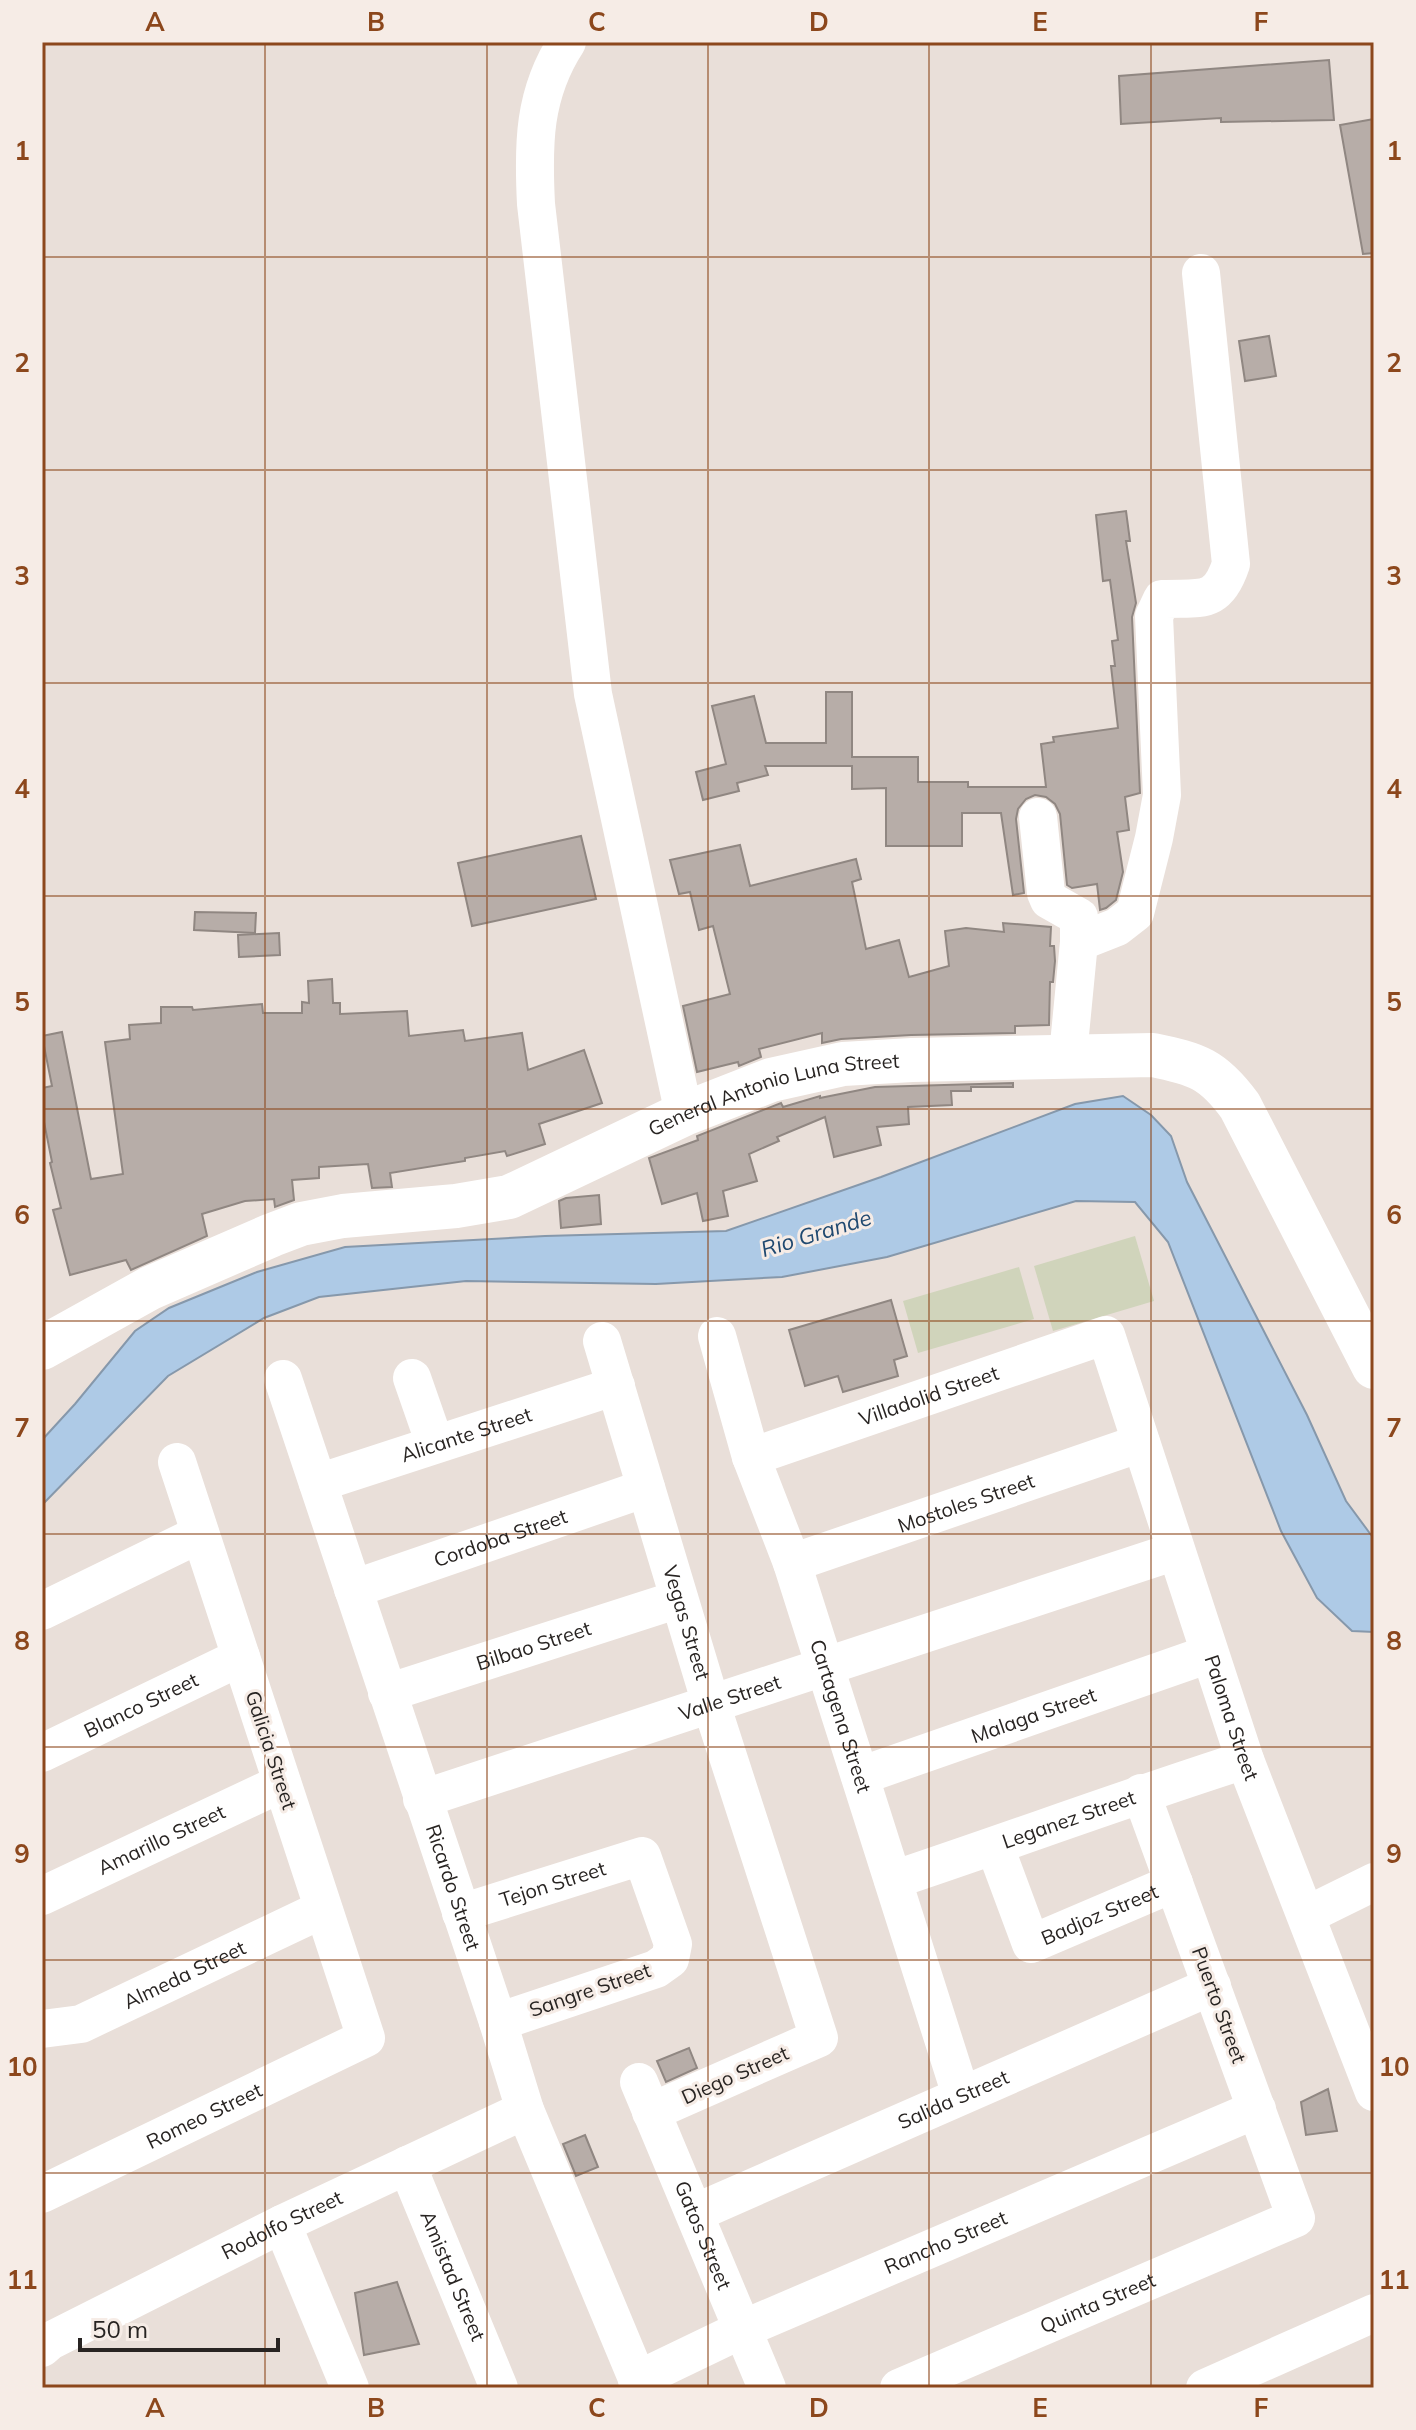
<svg xmlns="http://www.w3.org/2000/svg" width="1416" height="2430" viewBox="0 0 1416 2430" font-family="Mulish,sans-serif">
  <style>
    .green { fill: #d0d4bb }
    .water { fill: #aecae6; stroke: #8698ab; stroke-width: 2 }
    .building { fill: #b7ada8; stroke: #908782; stroke-width: 2 }
    .lines { fill: none; stroke-linecap: round; stroke-linejoin: round }
    .minor { stroke: #fff; stroke-width: 38 }
    .major { stroke: #fff; stroke-width: 44 }
    .grid { fill: none; stroke: #8c471c; stroke-width: 2; stroke-opacity: 0.55 }
    .labels { text-anchor: middle; stroke-width: 6; stroke-linejoin: round; paint-order: stroke }
    .street-label { font-size: 20px; fill: #282422; stroke: #f6ece6 }
    .water-label { font-size: 22px; font-style: italic; fill: #204970; stroke: #f6ece6 }
    .neatline { fill: none; stroke: #8c471c; stroke-width: 3 }
    .grid-label { font-size: 26px; text-anchor: middle; font-weight: bold; fill: #8c471c }
  </style>
  <rect width="100%" height="100%" fill="#e9dfd9"/>
  <g class="green">
    <path d="M1135 1236 1154 1301 1053 1331 1034 1266Z"/>
    <path d="M1019 1267 1034 1319 918 1353 903 1301Z"/>
  </g>
  <path class="water" d="M1123 1096 1151 1115 1171 1136 1187 1182 1307 1415 1346 1501 1374 1539V1632L1352 1631 1317 1598 1281 1531 1168 1242 1135 1202 1076 1201 887 1257 782 1277 656 1284 466 1281 319 1297 264 1318 168 1376 42 1505V1440L75 1404 135 1331 169 1308 257 1272 345 1247 545 1236 726 1231 881 1177 1075 1104Z"/>
  <g class="building">
    <path d="M1329 60 1334 120 1221 122V118L1121 124 1119 76Z"/>
    <path d="M1374 119V253L1363 254 1340 125Z"/>
    <path d="M1269 336 1276 376 1245 381 1239 341Z"/>
    <path d="M1126 511 1130 541H1126L1136 603 1132 617 1140 793 1125 797 1129 830 1117 832 1123 872 1116 900 1106 908 1100 910 1097 884 1072 888 1067 885 1060 814 1055 804 1046 797 1035 795 1026 799 1018 809 1016 819 1024 893 1013 895 1001 813H962V846H886V788L852 789V766H765L768 775 737 783 739 791 703 800 696 772 726 764 712 706 754 696 766 743H826V692H852V757H918V782H968V787H1046L1041 744 1054 742 1053 737 1118 728 1111 666H1115L1112 641 1118 640 1110 580 1103 581 1096 515Z"/>
    <path d="M581 836 596 899 472 926 458 863Z"/>
    <path d="M740 845 750 886 856 859 861 879 852 882 866 949 899 940 909 977 949 966 945 931 966 928 1004 932 1003 923 1051 927 1050 946H1054L1055 961 1053 982H1050L1049 1025 1015 1026V1033L911 1035 841 1039 822 1043V1033L759 1049 761 1057 739 1066 738 1062 697 1072 683 1006 730 994 713 926 699 930 690 892 679 894 670 860Z"/>
    <path d="M195 912 256 913 255 933 194 930Z"/>
    <path d="M279 933 280 955 239 957 238 935Z"/>
    <path d="M332 979 333 1003H340V1014L407 1011 409 1036 463 1030 465 1041 522 1033 528 1070 584 1050 602 1103 539 1124 545 1144 507 1156 505 1151 465 1158V1161L390 1173 392 1187 372 1188 368 1164 319 1167V1178L292 1180 294 1200 275 1207 274 1199 245 1201 202 1214 207 1236 131 1270 126 1260 70 1275 53 1210 61 1208 50 1163 52 1162 42 1112V1088L52 1086 42 1036 62 1032 91 1179 123 1174 105 1042 130 1039 129 1025 161 1023V1007H192L193 1010 262 1004 263 1013H302V1002L309 1003 308 981Z"/>
    <path d="M1013 1083V1087H971V1091H951L952 1105 908 1107 909 1124 877 1127 881 1145 834 1157 825 1117 777 1137 779 1141 749 1154 757 1181 723 1191 728 1216 703 1221 697 1193 662 1204 649 1158 698 1140 697 1136 781 1103 783 1107 820 1096V1098L875 1087Z"/>
    <path d="M599 1195 601 1224 561 1228 559 1201 566 1198Z"/>
    <path d="M891 1300 907 1356 894 1360 898 1376 843 1392 838 1376 805 1386 789 1330Z"/>
    <path d="M689 2048 697 2068 666 2082 657 2061Z"/>
    <path d="M1328 2089 1337 2131 1306 2135 1301 2102Z"/>
    <path d="M585 2135 598 2167 576 2176 563 2144Z"/>
    <path d="M397 2282 419 2344 364 2355 355 2293Z"/>
  </g>
  <g class="lines">
    <g class="minor">
      <path d="M567 42C533 94 533 145 536 204L593 694 684 1114"/>
      <path d="M1038 817 1046 893 1049 900 1079 917V942"/>
      <path d="M1068 1055 1079 942 1117 927 1135 913 1154 838 1162 795 1154 616 1162 599C1201 597 1217 606 1231 564L1201 273"/>
      <path id="s1" d="M717 1336 751 1457 792 1563 961 2095"/>
      <path id="s2" d="M602 1341 711 1704 819 2038 651 2112"/>
      <path d="M412 1378 435 1444"/>
      <path id="s3" d="M283 1379 498 2022 525 2110 641 2388"/>
      <path id="s4" d="M751 1457 1106 1335 1245 1760 1374 2092"/>
      <path id="s5" d="M318 1483 616 1386"/>
      <path id="s6" d="M792 1563 1141 1443"/>
      <path id="s7" d="M353 1589 646 1488"/>
      <path d="M42 1611 200 1534"/>
      <path id="s8" d="M387 1693 679 1599"/>
      <path id="s9" d="M42 1753 241 1657"/>
      <path id="s10" d="M860 1776 1209 1654"/>
      <path id="s11" d="M422 1799 1176 1551"/>
      <path id="s12" d="M995 1847 1031 1944 1174 1883"/>
      <path id="s13" d="M893 1880C1010 1841 1126 1798 1245 1760"/>
      <path id="s14" d="M42 1896 282 1783"/>
      <path id="s15" d="M461 1913 642 1856 673 1944 670 1959 656 1969 498 2022"/>
      <path d="M1307 1915 1374 1882"/>
      <path id="s16" d="M42 2029 81 2024 323 1909"/>
      <path id="s17" d="M639 2082 767 2388"/>
      <path id="s18" d="M407 2165 499 2388"/>
      <path id="s19" d="M42 2194 366 2038 177 1462"/>
      <path id="s20" d="M695 2213 1212 1986"/>
      <path d="M282 2224 350 2388"/>
      <path id="s21" d="M42 2348 50 2341 282 2224 525 2110"/>
      <path id="s22" d="M637 2380 743 2329 1257 2109"/>
      <path id="s23" d="M899 2388 1296 2218 1141 1793"/>
      <path d="M1205 2388 1374 2313"/>
    </g>
    <path class="major" id="s24" d="M42 1348 150 1288 272 1235 301 1224 343 1216 456 1206 509 1197 684 1114 771 1080 843 1064 912 1060 1153 1055C1197 1064 1213 1069 1240 1106L1374 1367"/>
  </g>
  <path class="grid" d="M265 42V2388M487 42V2388M708 42V2388M929 42V2388M1151 42V2388M42 257H1374M42 470H1374M42 683H1374M42 896H1374M42 1109H1374M42 1321H1374M42 1534H1374M42 1747H1374M42 1960H1374M42 2173H1374"/>
  <g class="labels">
    <g class="street-label">
      <text dy="7" stroke="none"><textPath href="#s24" startOffset="784">General Antonio Luna Street</textPath></text>
      <text dy="7" stroke="none"><textPath href="#s4" startOffset="188">Villadolid Street</textPath></text>
      <text dy="7" stroke="none"><textPath href="#s5" startOffset="156">Alicante Street</textPath></text>
      <text dy="7" stroke="none"><textPath href="#s6" startOffset="184">Mostoles Street</textPath></text>
      <text dy="7" stroke="none"><textPath href="#s7" startOffset="156">Cordoba Street</textPath></text>
      <text dy="7" stroke="none"><textPath href="#s2" startOffset="294">Vegas Street</textPath></text>
      <text dy="7" stroke="none"><textPath href="#s8" startOffset="154">Bilbao Street</textPath></text>
      <text dy="7" stroke="none"><textPath href="#s11" startOffset="324">Valle Street</textPath></text>
      <text dy="7" stroke="none"><textPath href="#s9" startOffset="110">Blanco Street</textPath></text>
      <text dy="7" stroke="none"><textPath href="#s1" startOffset="400">Cartagena Street</textPath></text>
      <text dy="7" stroke="none"><textPath href="#s10" startOffset="184">Malaga Street</textPath></text>
      <text dy="7" stroke="none"><textPath href="#s4" startOffset="778">Paloma Street</textPath></text>
      <text transform="translate(271 1750) rotate(72)" y="7">Galicia Street</text>
      <text dy="7" stroke="none"><textPath href="#s13" startOffset="186">Leganez Street</textPath></text>
      <text dy="7" stroke="none"><textPath href="#s14" startOffset="132">Amarillo Street</textPath></text>
      <text dy="7" stroke="none"><textPath href="#s15" startOffset="96">Tejon Street</textPath></text>
      <text dy="7" stroke="none"><textPath href="#s3" startOffset="536">Ricardo Street</textPath></text>
      <text dy="7" stroke="none"><textPath href="#s12" startOffset="178">Badjoz Street</textPath></text>
      <text dy="7" stroke="none"><textPath href="#s16" startOffset="154">Almeda Street</textPath></text>
      <text transform="translate(590 1990) rotate(-19)" y="7">Sangre Street</text>
      <text transform="translate(1219 2005) rotate(70)" y="7">Puerto Street</text>
      <text transform="translate(735 2075) rotate(-24)" y="7">Diego Street</text>
      <text dy="7" stroke="none"><textPath href="#s20" startOffset="282">Salida Street</textPath></text>
      <text dy="7" stroke="none"><textPath href="#s19" startOffset="180">Romeo Street</textPath></text>
      <text dy="7" stroke="none"><textPath href="#s21" startOffset="270">Rodolfo Street</textPath></text>
      <text dy="7" stroke="none"><textPath href="#s17" startOffset="166">Gatos Street</textPath></text>
      <text dy="7" stroke="none"><textPath href="#s22" startOffset="338">Rancho Street</textPath></text>
      <text dy="7" stroke="none"><textPath href="#s18" startOffset="120">Amistad Street</textPath></text>
      <text dy="7" stroke="none"><textPath href="#s23" startOffset="216">Quinta Street</textPath></text>
    </g>
    <g class="water-label">
      <text transform="translate(816 1233) rotate(-17)" y="8">Rio Grande</text>
    </g>
  </g>
  <rect width="1416" height="2430" fill="none" stroke="#f6ece6" stroke-width="88"/>
  <path d="M80 2338v12h198v-12" fill="none" stroke="#282422" stroke-width="4"/>
  <text x="92" y="2338" font-size="24" fill="#282422" stroke="#f6ece6" stroke-width="6" paint-order="stroke">50 m</text>
  <rect x="44" y="44" width="1328" height="2342" class="neatline"/>
  <g class="grid-label">
    <text x="155" y="31">A</text>
    <text x="376" y="31">B</text>
    <text x="597" y="31">C</text>
    <text x="819" y="31">D</text>
    <text x="1040" y="31">E</text>
    <text x="1261" y="31">F</text>
    <text x="22" y="160">1</text>
    <text x="1394" y="160">1</text>
    <text x="22" y="372">2</text>
    <text x="1394" y="372">2</text>
    <text x="22" y="585">3</text>
    <text x="1394" y="585">3</text>
    <text x="22" y="798">4</text>
    <text x="1394" y="798">4</text>
    <text x="22" y="1011">5</text>
    <text x="1394" y="1011">5</text>
    <text x="22" y="1224">6</text>
    <text x="1394" y="1224">6</text>
    <text x="22" y="1437">7</text>
    <text x="1394" y="1437">7</text>
    <text x="22" y="1650">8</text>
    <text x="1394" y="1650">8</text>
    <text x="22" y="1863">9</text>
    <text x="1394" y="1863">9</text>
    <text x="22" y="2076">10</text>
    <text x="1394" y="2076">10</text>
    <text x="22" y="2289">11</text>
    <text x="1394" y="2289">11</text>
    <text x="155" y="2417">A</text>
    <text x="376" y="2417">B</text>
    <text x="597" y="2417">C</text>
    <text x="819" y="2417">D</text>
    <text x="1040" y="2417">E</text>
    <text x="1261" y="2417">F</text>
  </g>
</svg>
